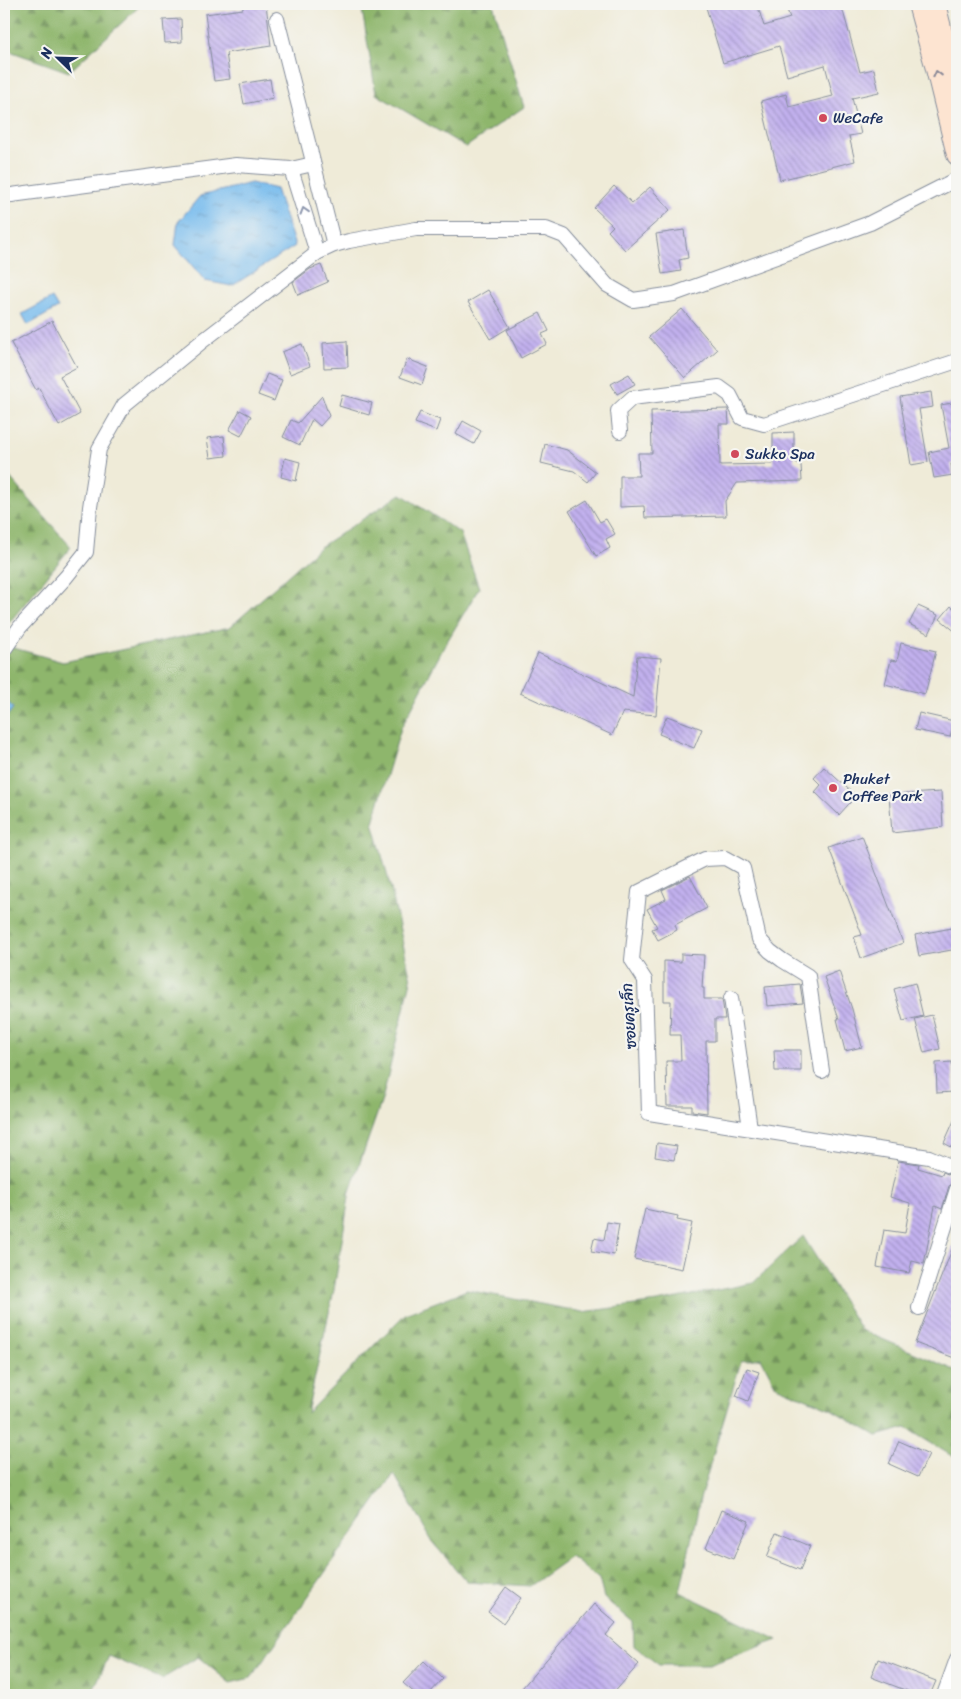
<svg xmlns="http://www.w3.org/2000/svg" width="961" height="1699" viewBox="0 0 961 1699" font-family="Sriracha,'Playpen Sans Thai',sans-serif">
  <style>
    .forest { fill: url(#forest-firs); stroke: #547265 }
    .water { fill: url(#water-ripples); stroke: #4975a6 }
    .building { fill: url(#building-back-hatch) }
    .lines { fill: none; stroke-linecap: round; stroke-linejoin: round }
    .minor-casing { stroke: #858d9b; stroke-width: 16 }
    .secondary-casing { stroke: #858d9b; stroke-width: 22 }
    .minor { stroke: #fff; stroke-width: 14 }
    .secondary { stroke: #fde4d1; stroke-width: 20 }
    .oneway { stroke: #8c8a98 }
    .oneway2 { stroke: #8d97ae }
    .poi-dot { fill: #d1495b; stroke: #f6f6f2; stroke-width: 2 }
    .labels { text-anchor: middle; stroke-width: 4.5; stroke-linejoin: round; paint-order: stroke }
    .poi-label { font-size: 15px; fill: #1b2f5e; stroke: #f6f6f2; text-anchor: start }
    .street-label { font-size: 15px; fill: #1b2f5e; stroke: #f6f6f2 }
  </style>
  <defs>
    <pattern id="forest-firs" width="22" height="20" patternUnits="userSpaceOnUse" patternTransform="scale(1.25)"><rect width="22" height="20" fill="#8eb66c"/><path d="M5 1l3.5 6h-7zM16 11l3.5 6h-7z" fill="#73945c"/></pattern>
    <pattern id="water-ripples" width="26" height="14" patternUnits="userSpaceOnUse" patternTransform="scale(1.25)"><rect width="26" height="14" fill="#77bbed"/><path d="M2 4q2-2 4 0t4 0M15 11q2-2 4 0t4 0" fill="none" stroke="#6198c3"/></pattern>
    <pattern id="building-back-hatch" width="6" height="6" patternUnits="userSpaceOnUse" patternTransform="scale(1.25)"><rect width="6" height="6" fill="#c2b1ee"/><path d="M-1 5l2 2M0 0l6 6M5-1l2 2" fill="none" stroke="#9d90c4"/></pattern>
  </defs>
  <rect width="100%" height="100%" fill="#f6f6f2"/>
  <filter id="ink" filterUnits="userSpaceOnUse"><feTurbulence type="fractalNoise" baseFrequency=".02" numOctaves="2"/><feDisplacementMap in="SourceGraphic" scale="10" xChannelSelector="R" yChannelSelector="G"/><feConvolveMatrix kernelMatrix="1 2 1 2 8 2 1 2 1" color-interpolation-filters="sRGB"/></filter>
  <filter id="wash" filterUnits="userSpaceOnUse"><feTurbulence type="fractalNoise" baseFrequency=".0096" numOctaves="4" result="noise"/><feDisplacementMap in="SourceGraphic" scale="20" xChannelSelector="R" yChannelSelector="G"/><feGaussianBlur stdDeviation="1.12" result="paint"/><feColorMatrix in="noise" values="0 0 0 0 0 0 0 0 0 0 0 0 0 0 0 0 0 1.4 0 .05"/><feComposite in="paint" operator="in"/></filter>
  <g filter="url(#wash)">
    <rect width="100%" height="100%" fill="#efebd8"/>
    <g class="forest">
      <path d="M4 4H142L69 72 4 49Z"/>
      <path d="M361 4H493L524 107 466 147 376 94Z"/>
      <path d="M4 473 7 474 71 547 4 629Z"/>
      <path d="M401 494 460 533 479 588 445 645 401 728 373 822 391 889 411 980 382 1100 350 1191 334 1290 307 1413 405 1314 467 1290 583 1312 657 1302 753 1283 803 1236 861 1330 957 1371V1459L906 1428 877 1436 831 1409 776 1386 761 1358 741 1361 700 1499 680 1592 778 1640 709 1665H659L634 1646 633 1622 604 1598 599 1579 571 1557 530 1586 467 1582 433 1543 394 1474 251 1678 230 1683 198 1657 162 1679 109 1656 91 1695H4V649L7 646 63 662 230 627 320 547Z"/>
    </g>
    <g class="water">
      <path d="M251 183 276 189 295 246 232 286 205 281 175 245 178 222 200 196Z"/>
      <path d="M52 298 58 308 28 325 22 314Z"/>
      <path d="M4 698 13 708 4 721Z"/>
    </g>
    <g id="blocks">
      <g class="building">
        <path d="M243 4H266L271 46 226 53 230 79 214 81 205 14 243 9Z"/>
        <path d="M705 4H757L764 26 790 18 785 4H841L860 72 874 69 879 92 852 98 861 134 849 136 855 161 780 180 761 101 786 94 789 107 833 96 825 65 787 76 779 46 723 63Z"/>
        <path d="M181 19 182 42 165 43 163 20Z"/>
        <path d="M270 79 273 98 244 104 240 84Z"/>
        <path d="M614 186 632 203 650 187 670 210 625 250 608 231 613 226 594 208Z"/>
        <path d="M684 230 688 258 679 260 681 271 662 274 656 234Z"/>
        <path d="M321 265 328 282 298 295 293 282 310 269Z"/>
        <path d="M488 290 510 327 490 339 468 302Z"/>
        <path d="M682 309 717 350 685 378 649 337Z"/>
        <path d="M540 313 549 331 542 334 547 344 521 358 507 330Z"/>
        <path d="M52 321 77 367 60 376 80 414 59 426 39 388 36 390 11 343Z"/>
        <path d="M347 341 348 367 324 368 323 343Z"/>
        <path d="M302 344 310 366 290 374 282 352Z"/>
        <path d="M407 359 428 367 422 385 400 377Z"/>
        <path d="M267 374 282 380 274 401 258 395Z"/>
        <path d="M629 374 635 384 617 394 611 384Z"/>
        <path d="M931 392 933 407 919 409 928 462 911 465 900 397Z"/>
        <path d="M342 395 372 403 369 415 339 406Z"/>
        <path d="M322 396 329 416 320 426 312 419 300 445 283 437 291 420 298 423Z"/>
        <path d="M957 402V463L951 464 953 475 934 478 929 452 949 448 941 405Z"/>
        <path d="M728 409 729 424H719L720 465 773 464V433L794 432V461L801 465 802 481 737 483 725 501 726 516 645 518 644 506 620 507V476H639L638 453H652L651 411Z"/>
        <path d="M240 410 251 416 241 436 229 430Z"/>
        <path d="M420 412 440 420 436 431 415 423Z"/>
        <path d="M463 421 481 431 474 444 456 434Z"/>
        <path d="M224 436 226 456 210 458 207 438Z"/>
        <path d="M545 444 567 450 596 472 588 482 574 471 541 463Z"/>
        <path d="M285 458 300 462 296 481 281 477Z"/>
        <path d="M587 500 600 522 606 519 615 534 606 539 610 548 596 556 569 511Z"/>
        <path d="M918 606 938 615 929 634 909 624Z"/>
        <path d="M951 606 957 612V633L940 619Z"/>
        <path d="M901 643 936 651 925 694 885 684 891 660 897 661Z"/>
        <path d="M538 653 633 697 637 656 661 658 656 715 623 712 612 735 520 693Z"/>
        <path d="M919 713 954 721 950 737 915 730Z"/>
        <path d="M667 716 702 729 694 748 659 734Z"/>
        <path d="M824 767 856 796 839 815 815 792 821 785 814 778Z"/>
        <path d="M941 792 943 827 892 833 889 795Z"/>
        <path d="M862 836 903 943 861 958 854 937 862 935 829 848Z"/>
        <path d="M690 876 707 908 675 925 677 930 658 940 652 929 657 927 647 909 666 899 662 890Z"/>
        <path d="M957 927V949L919 956 915 935Z"/>
        <path d="M681 954 704 955 702 988H704V999H722L725 1019H715V1041H706L707 1113 692 1111V1106H667L666 1061H681L680 1035H670L671 1001H664V961L681 962Z"/>
        <path d="M839 971 852 1009 862 1047 845 1051 837 1019H839L824 977Z"/>
        <path d="M915 983 923 1016 903 1021 894 989Z"/>
        <path d="M800 984 803 1003 767 1006 765 987Z"/>
        <path d="M932 1015 940 1049 924 1053 915 1019Z"/>
        <path d="M774 1050H801V1071H775Z"/>
        <path d="M952 1062 954 1092 937 1093 936 1063Z"/>
        <path d="M957 1114V1150L944 1143Z"/>
        <path d="M657 1143 677 1146 674 1160 655 1157Z"/>
        <path d="M898 1161 919 1164 918 1168 942 1175 943 1172 957 1178V1180L952 1182 949 1186 942 1209 935 1206 924 1264 912 1261 909 1273 877 1267 884 1230 905 1233 910 1203 890 1197Z"/>
        <path d="M645 1209 678 1216 677 1220 692 1223 682 1269 634 1259Z"/>
        <path d="M607 1222 619 1224 614 1255 591 1251 594 1238 604 1240Z"/>
        <path d="M957 1237V1359L915 1343Z"/>
        <path d="M747 1368 759 1372 748 1401 736 1396Z"/>
        <path d="M899 1441 929 1454 918 1477 889 1464Z"/>
        <path d="M721 1510 749 1521 733 1559 706 1548Z"/>
        <path d="M777 1532 810 1546 800 1570 767 1557Z"/>
        <path d="M506 1587 521 1598 503 1623 488 1612Z"/>
        <path d="M594 1604 616 1623 606 1635 639 1664 612 1695H516Z"/>
        <path d="M878 1659 936 1681 930 1695H918L871 1677Z"/>
        <path d="M424 1661 443 1679 428 1695H417L403 1683Z"/>
      </g>
    </g>
  </g>
  <g filter="url(#ink)">
    <use href="#blocks" fill-opacity="0" stroke="#858d9b" stroke-width="1"/>
    <g class="lines">
      <defs>
        <g id="minor">
          <path d="M277 19 334 245"/>
          <path d="M291 169 317 253"/>
          <path d="M4 196 236 165 291 169 313 164"/>
          <path d="M620 431 618 411 632 398 719 387 730 395 742 418 764 424 957 361"/>
          <path d="M4 650 20 627 66 577 86 552 90 507 99 449 124 405 200 343 317 253 334 245 349 241 416 229H546L564 236 607 285 633 300 674 294 870 223 957 179"/>
          <path d="M731 998 750 1128"/>
          <path d="M822 1071 808 976 782 960 770 951 759 939 743 868 725 858 705 859 639 892 632 960 645 980 649 1113 929 1157 957 1169"/>
          <path d="M919 1308 957 1189"/>
          <path d="M944 1695 957 1659"/>
        </g>
        <g id="secondary">
          <path d="M918 4 935 65 957 155"/>
          <path d="M935 4 957 91"/>
        </g>
      </defs>
      <use href="#minor" class="minor-casing"/>
      <use href="#secondary" class="secondary-casing"/>
      <use href="#minor" class="minor"/>
      <use href="#secondary" class="secondary"/>
    </g>
    <defs><path id="oneway-chevron" d="M-2-3.5L2.5 0L-2 3.5" fill="none" stroke-width="1.6" stroke-linecap="round" stroke-linejoin="round" transform="scale(1.25)"/></defs>
    <use class="oneway" href="#oneway-chevron" transform="translate(937 74) rotate(-104)"/>
    <use class="oneway2" href="#oneway-chevron" transform="translate(304 211) rotate(-107)"/>
  </g>
  <g class="poi-dot">
    <circle cx="823" cy="118" r="5"/>
    <circle cx="735" cy="454" r="5"/>
    <circle cx="833" cy="788" r="5"/>
  </g>
  <g class="labels">
    <g class="poi-label">
      <text x="833" y="123">WeCafe</text>
      <text x="745" y="459">Sukko Spa</text>
      <text x="843" y="784">Phuket<tspan x="843" dy="17">Coffee Park</tspan></text>
    </g>
    <g class="street-label">
      <text transform="translate(629 1016) rotate(-94)" y="5">ซอยครูเล็ก</text>
    </g>
  </g>
  <rect width="961" height="1699" fill="none" stroke="#f6f6f2" stroke-width="20"/>
  <g transform="translate(58 58) rotate(293)" stroke="#f6f6f2" stroke-width="4" paint-order="stroke">
  <path d="M0-4L9 19L0 12L-9 19Z" fill="#1b2f5e"/>
  <text y="-8" font-size="14" font-weight="bold" text-anchor="middle" fill="#1b2f5e">N</text>
  </g>
</svg>
